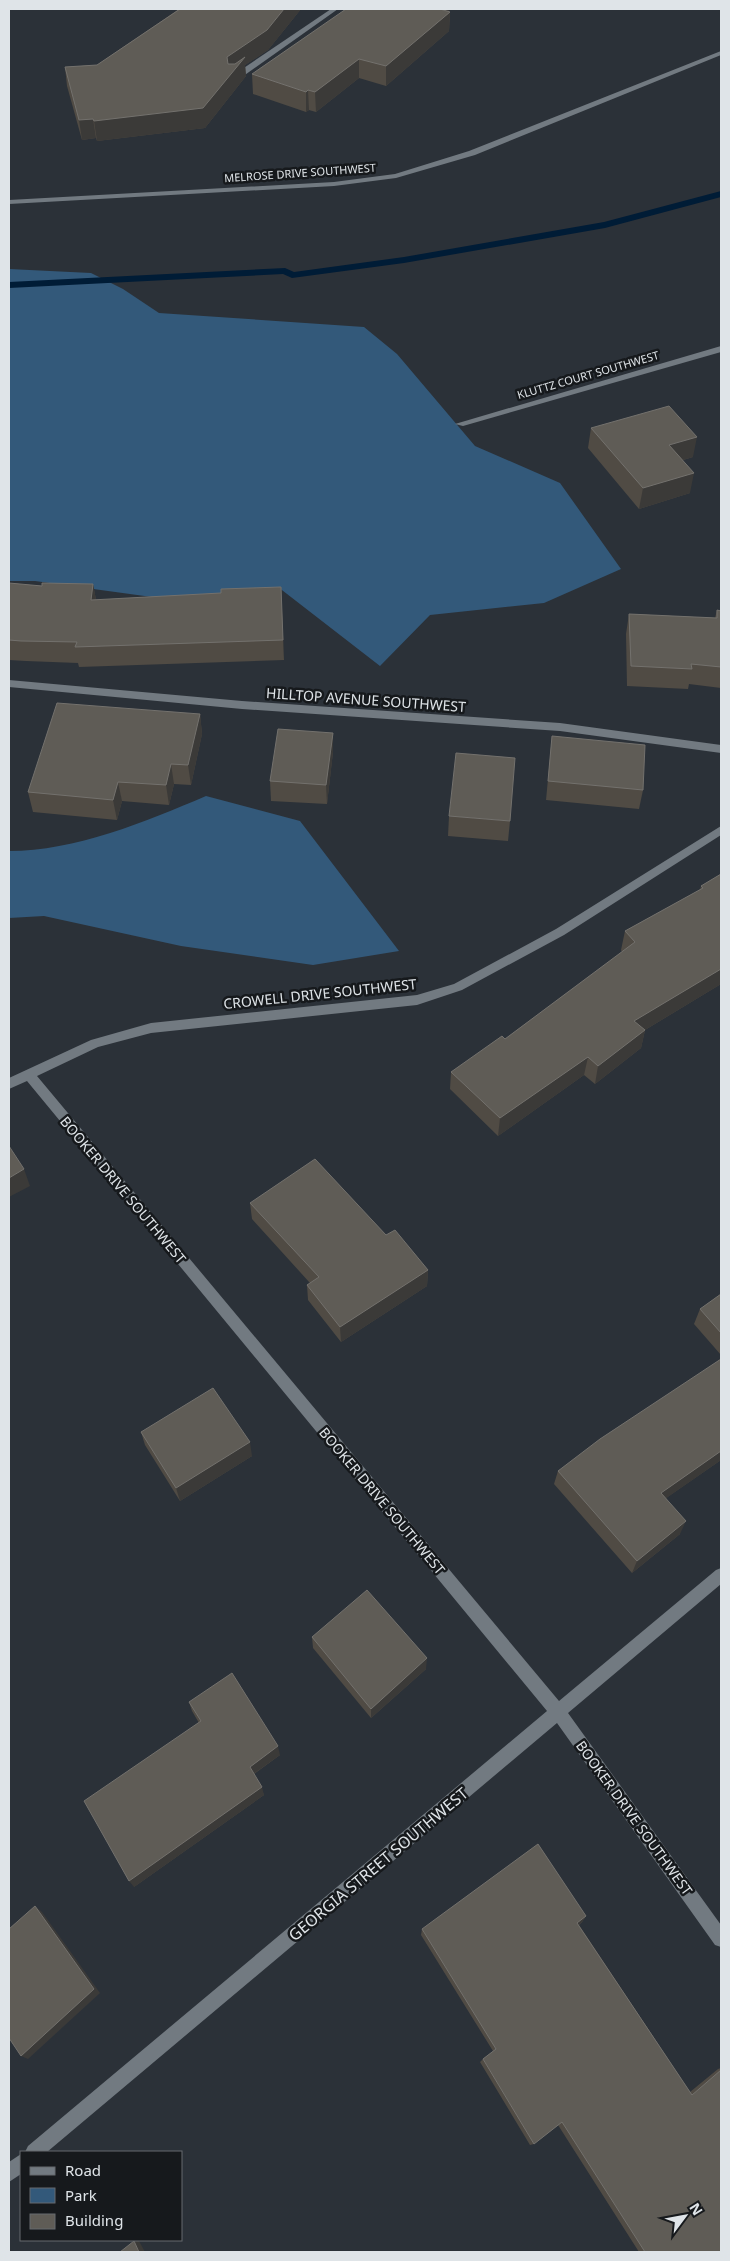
<svg xmlns="http://www.w3.org/2000/svg" width="730" height="2261" viewBox="0 0 730 2261" font-family="'Noto Sans',sans-serif">
  <style>
    .green { fill: #33597a }
    .lines { fill: none; stroke-linecap: round; stroke-linejoin: round }
    .stream { fill: #001c36; fill-rule: evenodd }
    .minor { fill: #727a81; fill-rule: evenodd }
    .wall { fill: #504b44 }
    .shaded-wall { fill: #3b3a38 }
    .building { fill: #5f5c56; stroke: #73716d }
    .labels { text-anchor: middle; stroke-width: 5; stroke-linejoin: round; paint-order: stroke }
    .far-street-label { font-size: 11px; fill: #dfe4e8; stroke: #16191c }
    .street-label { font-size: 14px; fill: #dfe4e8; stroke: #16191c }
    .near-street-label { font-size: 16px; fill: #dfe4e8; stroke: #16191c }
  </style>
  <rect width="100%" height="100%" fill="#2b3138"/>
  <g class="green">
    <path d="M9 269 91 273 123 289 159 313 364 327 397 354 475 446 560 483 621 569 544 603 430 615 380 666 278 587 181 601 35 581H9Z"/>
    <path d="M206 796 300 821 399 951 313 965 181 946 44 916 9 918V851C75 851 145 822 206 796Z"/>
  </g>
  <g class="lines">
    <path class="stream" d="M721 191V197L605 228 404 263 292 278 283 274 9 288V282L285 268 294 272 404 257 604 222Z"/>
    <g class="minor">
      <path d="M331 9H338L235 82H229V78Z"/>
      <path d="M721 51V55L475 155 396 178 334 186 9 204V200L334 182 395 174 469 151Z"/>
      <path d="M721 346V352L463 426 455 424Z"/>
      <path d="M9 680 242 701 560 723 721 745V753L560 731 242 709 9 687Z"/>
      <path d="M721 826V835L564 935 462 990 417 1005 151 1033 98 1047 37 1076 559 1701 716 1570 721 1568V1584L568 1713 721 1925V1947L715 1945 557 1723 47 2152H25L28 2146 547 1711 27 1081 9 1089V1078L91 1040 151 1023 417 995 454 984 556 929Z"/>
      <path d="M21 2154V2174L9 2182V2162Z"/>
    </g>
  </g>
  <g class="wall">
    <path d="M177 9H301L268 50 245 65 246 76 205 128 97 141 96 138 82 140 67 86 65 67 97 65 179 9Z"/>
    <path d="M451 9 448 11 450 12 449 31 386 86 359 78 316 112 309 110 306 112 253 94 252 74Z"/>
    <path d="M591 428 693 457 683 460 690 493 639 509 588 448Z"/>
    <path d="M9 583 42 586 93 584 96 600 221 593 281 587 284 660 79 667 78 663 26 661 9 660Z"/>
    <path d="M717 610 721 611V688L689 684 688 689 627 686 626 634 629 614 715 618Z"/>
    <path d="M200 714 202 734 191 785 174 784 169 805 122 801 117 820 33 812 28 792Z"/>
    <path d="M333 733V752L327 804 271 801 270 781Z"/>
    <path d="M552 736 643 790 639 809 546 800Z"/>
    <path d="M449 816 510 821 508 841 448 836Z"/>
    <path d="M721 874V984L645 1030 641 1048 595 1084 584 1075 498 1136 450 1089 451 1072 505 1039 622 952 621 950 625 931 700 890 701 886Z"/>
    <path d="M250 1203 386 1235 428 1270 427 1286 341 1342 308 1300 307 1285 310 1283 252 1219Z"/>
    <path d="M721 1294V1355L694 1324 700 1309Z"/>
    <path d="M721 1359V1460L666 1498 680 1534 632 1573 554 1484 558 1471Z"/>
    <path d="M141 1432 252 1456 180 1501 145 1445Z"/>
    <path d="M312 1637 426 1669 371 1718 313 1648Z"/>
    <path d="M189 1702 280 1755 254 1774 264 1795 134 1887 199 1723 192 1711Z"/>
    <path d="M586 1916 582 1922 579 1925 690 2092 718 2069 721 2068V2252H639L558 2125 534 2144 530 2145 480 2062 483 2059 493 2051 421 1935 422 1929Z"/>
  </g>
  <g class="shaded-wall">
    <path d="M284 9H301L268 50 245 65 246 76 205 128 97 141 94 121 228 76 227 57Z"/>
    <path d="M429 9H451L428 25Z"/>
    <path d="M450 12 449 31 386 86V66Z"/>
    <path d="M359 59V78L316 112 315 92Z"/>
    <path d="M308 90 309 110 306 112V92Z"/>
    <path d="M93 119 96 138 82 140 79 120Z"/>
    <path d="M697 437 693 457 665 465 669 445Z"/>
    <path d="M694 473 690 493 639 509 643 488Z"/>
    <path d="M93 584 97 605 91 600Z"/>
    <path d="M281 587 282 607 284 660 283 640Z"/>
    <path d="M200 714 202 734 191 785 188 765Z"/>
    <path d="M333 733V752L327 804 326 785Z"/>
    <path d="M171 764 174 784 169 805 166 785Z"/>
    <path d="M118 782 122 801 117 820 113 800Z"/>
    <path d="M721 969V984L630 1039 634 1021Z"/>
    <path d="M645 1030 641 1048 595 1084 598 1066Z"/>
    <path d="M588 1057 584 1075 498 1136 500 1118Z"/>
    <path d="M24 1169 30 1186 9 1197V1178Z"/>
    <path d="M428 1270 427 1286 341 1342 340 1327Z"/>
    <path d="M250 1442 252 1456 180 1501 176 1488Z"/>
    <path d="M721 1451V1460L655 1506 661 1493Z"/>
    <path d="M686 1521 680 1534 632 1573 637 1561Z"/>
    <path d="M427 1658 426 1669 371 1718V1709Z"/>
    <path d="M278 1746 280 1755 252 1775 250 1767Z"/>
    <path d="M262 1787 264 1795 134 1887 129 1881Z"/>
    <path d="M35 1906 42 1912 100 1993 28 2059 21 2056Z"/>
    <path d="M586 1916 582 1922 573 1929 577 1923Z"/>
    <path d="M134 2241H139L145 2252H139Z"/>
  </g>
  <g class="building">
    <path d="M180 9H284L267 30 227 57 228 64H235L245 57 203 108 94 121 93 119 79 120 65 67 97 65Z"/>
    <path d="M346 9H440L450 12 386 66 359 59 315 92 308 90 306 92 252 74Z"/>
    <path d="M669 406 697 437 669 445 694 473 643 488 591 428Z"/>
    <path d="M9 583 42 586V583L93 584 91 600 221 593V589L281 587 283 640 75 647 77 642 21 641 9 640Z"/>
    <path d="M717 610 721 611V667L691 664 692 669 631 666 629 614 717 618Z"/>
    <path d="M57 703 200 714 188 765 171 764 166 785 118 782 113 800 28 792Z"/>
    <path d="M278 729 333 733 326 785 270 781Z"/>
    <path d="M552 736 645 745 643 790 548 781Z"/>
    <path d="M456 753 515 758 510 821 449 816Z"/>
    <path d="M721 874V969L634 1021 645 1030 598 1066 588 1057 500 1118 451 1072 502 1036 505 1039 635 942 625 931 703 888 701 886Z"/>
    <path d="M9 1146 24 1169 9 1178Z"/>
    <path d="M315 1159 386 1235 395 1230 428 1270 340 1327 307 1285 319 1277 250 1203Z"/>
    <path d="M721 1294V1333L700 1309Z"/>
    <path d="M721 1359V1451L661 1493 686 1521 637 1561 558 1471 600 1439Z"/>
    <path d="M213 1388 250 1442 176 1488 141 1432Z"/>
    <path d="M367 1590 427 1658 371 1709 312 1637Z"/>
    <path d="M232 1673 278 1746 250 1767 262 1787 129 1881 84 1801 201 1721 189 1702Z"/>
    <path d="M538 1844 586 1916 577 1923 692 2095 721 2070V2252H645L562 2122 534 2144 483 2059 496 2049 422 1929Z"/>
    <path d="M35 1906 94 1989 21 2056 9 2038V1929Z"/>
    <path d="M134 2241 139 2252H120Z"/>
  </g>
  <g class="labels">
    <g class="far-street-label">
      <text transform="translate(300 173) rotate(-4)" y="4">MELROSE DRIVE SOUTHWEST</text>
      <text transform="translate(588 375) rotate(-16)" y="4">KLUTTZ COURT SOUTHWEST</text>
    </g>
    <g class="street-label">
      <text transform="translate(366 700) rotate(4)" y="5">HILLTOP AVENUE SOUTHWEST</text>
      <text transform="translate(320 994) rotate(-6)" y="5">CROWELL DRIVE SOUTHWEST</text>
      <text transform="translate(123 1190) rotate(50)" y="5">BOOKER DRIVE SOUTHWEST</text>
      <text transform="translate(382 1501) rotate(50)" y="5">BOOKER DRIVE SOUTHWEST</text>
      <text transform="translate(634 1818) rotate(54)" y="5">BOOKER DRIVE SOUTHWEST</text>
    </g>
    <g class="near-street-label">
      <text transform="translate(378 1864) rotate(-40)" y="6">GEORGIA STREET SOUTHWEST</text>
    </g>
  </g>
  <rect width="730" height="2261" fill="none" stroke="#dfe4e8" stroke-width="20"/>
  <rect x="20" y="2151" width="162" height="90" fill="#16191c" stroke="#666a6e"/>
  <rect x="30" y="2167" width="25" height="8" fill="#727a81" stroke="#666a6e"/>
  <text x="65" y="2176" font-size="15" fill="#dfe4e8">Road</text>
  <rect x="30" y="2188" width="25" height="15" fill="#33597a" stroke="#666a6e"/>
  <text x="65" y="2201" font-size="15" fill="#dfe4e8">Park</text>
  <rect x="30" y="2214" width="25" height="15" fill="#5f5c56" stroke="#666a6e"/>
  <text x="65" y="2226" font-size="15" fill="#dfe4e8">Building</text>
  <g transform="translate(685 2216) rotate(58)" stroke="#16191c" stroke-width="4" paint-order="stroke">
  <path d="M0-4L9 19L0 12L-9 19Z" fill="#dfe4e8"/>
  <text y="-8" font-size="14" font-weight="bold" text-anchor="middle" fill="#dfe4e8">N</text>
  </g>
</svg>
